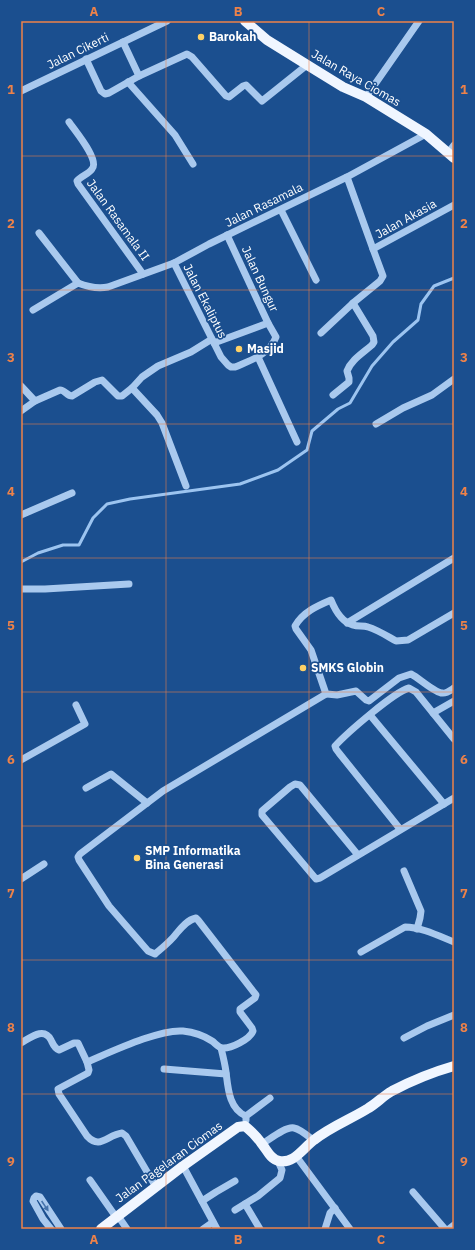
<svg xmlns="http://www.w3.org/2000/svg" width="475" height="1250" viewBox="0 0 475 1250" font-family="'IBM Plex Sans',sans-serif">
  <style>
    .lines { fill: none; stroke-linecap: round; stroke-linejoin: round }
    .stream { stroke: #9cc4f0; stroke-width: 3 }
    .minor { stroke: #a9c9ee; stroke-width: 7 }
    .major { stroke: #f0f6ff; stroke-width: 10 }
    .oneway { fill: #4674ac }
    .grid { fill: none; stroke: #ee8249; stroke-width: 1; stroke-opacity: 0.55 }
    .poi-dot { fill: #ffd166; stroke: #1b4f8f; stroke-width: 1.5 }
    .labels { text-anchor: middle; stroke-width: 3.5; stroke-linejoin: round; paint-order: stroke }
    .poi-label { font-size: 12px; font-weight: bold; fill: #fff; stroke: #1b4f8f; text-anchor: start }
    .street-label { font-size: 12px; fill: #fff; stroke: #1b4f8f }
    .neatline { fill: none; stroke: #ee8249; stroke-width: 1.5 }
    .grid-label { font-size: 13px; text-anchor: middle; font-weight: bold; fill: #ee8249 }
  </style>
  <rect width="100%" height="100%" fill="#1b4f8f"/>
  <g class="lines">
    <path class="stream" d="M21 562 38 553 63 545H79L93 518 107 504 130 499 240 484 278 470 307 450 312 431 338 409 350 403 372 366 393 342 418 320 421 304 434 286 454 278"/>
    <g class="minor">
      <path d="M123 42 139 76"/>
      <path d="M86 59 101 91 105 94 109 93 139 76 187 54 192 57 226 96 229 97 243 86 246 85 262 101 307 65"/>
      <path d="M128 82 175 135 193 164"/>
      <path d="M21 91 167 21"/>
      <path d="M366 97 419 21"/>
      <path d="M69 122C75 131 100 160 92 169 89 174 81 176 77 181L78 184 143 274"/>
      <path d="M448 153 454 145"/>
      <path d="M347 177 373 249 454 205"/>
      <path d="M281 210 316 280"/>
      <path d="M39 233 78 283"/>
      <path d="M174 263 221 357 228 365 231 367H235C251 360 269 355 276 337L268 323"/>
      <path d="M33 310 78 283C88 287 97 289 108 287L174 263 209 244 347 177 426 134"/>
      <path d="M321 333 353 303 380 281 383 276 373 249"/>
      <path d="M214 343 268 323 227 235"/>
      <path d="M258 357 297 442"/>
      <path d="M21 386 35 401 21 411"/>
      <path d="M333 395 349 382V378L347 371C351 360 363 353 372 345L374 342 373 336 353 303"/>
      <path d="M35 401 60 390C65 390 67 396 72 396L95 382 102 380 118 396H122L132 388"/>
      <path d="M376 424 403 408 432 395 454 379"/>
      <path d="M186 486 162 423 157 415 132 388 142 377 158 366 191 352 212 339"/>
      <path d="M21 515 72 493"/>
      <path d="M21 589H45L129 584"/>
      <path d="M454 613 408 640 396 641C387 636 378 630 368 627 363 625 358 627 353 625 341 622 335 610 331 600 317 606 303 612 295 626L296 629 311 650 326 694H327L337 695 356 691 366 700 369 701 399 678 411 674C419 678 435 693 442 693 446 694 451 690 454 688"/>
      <path d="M347 623 454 558"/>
      <path d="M433 713 454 701"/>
      <path d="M370 715 444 804"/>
      <path d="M21 760 85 724 76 705"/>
      <path d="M86 788 111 774 147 803"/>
      <path d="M400 829 339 753 336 749 335 746C347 733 394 692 409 688L416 692 454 739"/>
      <path d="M358 855 300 785 295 784 290 787 262 811V815L316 879 320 878 454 798"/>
      <path d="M404 871 421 911 420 918 417 929"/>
      <path d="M21 879 44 864"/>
      <path d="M361 952 405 927C421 927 439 936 454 942"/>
      <path d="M404 1038 427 1026 454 1015"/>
      <path d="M21 1043C30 1038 44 1026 51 1040 53 1044 54 1048 59 1050L74 1043H78L87 1062"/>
      <path d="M221 1048C223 1056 225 1064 226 1072 228 1088 229 1109 246 1116"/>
      <path d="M164 1069 226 1074"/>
      <path d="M246 1120V1116L270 1098"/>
      <path d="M262 1144C269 1140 286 1126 294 1128 300 1129 308 1136 313 1140"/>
      <path d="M296 1156 350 1229"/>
      <path d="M183 1166 217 1229"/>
      <path d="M90 1180 116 1217"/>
      <path d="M156 1187 126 1136 122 1133C107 1135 100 1150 87 1136L59 1094 58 1089 88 1073 89 1070 87 1062C111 1052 159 1029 183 1031 193 1032 203 1035 212 1041 215 1043 218 1047 222 1048 231 1049 250 1039 253 1031L252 1028 240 1012V1009L255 998 256 995 198 920 196 918C187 920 181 928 176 934 171 941 162 948 155 954L148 951 109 906 79 860 78 857 80 854 163 791 326 694"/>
      <path d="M413 1192 445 1229"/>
      <path d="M202 1201 216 1192 235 1181"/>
      <path d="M245 1204 260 1229"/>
      <path d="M235 1210 258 1196 280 1178 282 1170 278 1161"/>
      <path d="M118 1216 127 1229"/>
      <path d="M51 1229 43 1219 33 1201 34 1198 36 1196 40 1197 61 1229"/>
      <path d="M203 1229 213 1222"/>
      <path d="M325 1229 330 1213 335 1208"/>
      <path d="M449 1229 454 1225"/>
    </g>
    <g class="major">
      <path d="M245 21 267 40 317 71 343 87 366 97 426 134 454 158"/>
      <path d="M101 1229 183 1166 238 1127 245 1126C251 1131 257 1137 262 1144 267 1150 270 1159 279 1161 294 1164 303 1148 314 1140 330 1127 349 1120 367 1109 376 1104 383 1096 392 1091 411 1081 433 1072 454 1066"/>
    </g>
  </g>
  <defs><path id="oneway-solid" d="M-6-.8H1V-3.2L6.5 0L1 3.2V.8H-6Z"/></defs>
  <use class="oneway" href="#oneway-solid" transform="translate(45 1206) rotate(56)"/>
  <path class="grid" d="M166 21V1229M309 21V1229M21 156H454M21 290H454M21 424H454M21 558H454M21 692H454M21 826H454M21 960H454M21 1094H454"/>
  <g class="poi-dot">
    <circle cx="201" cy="37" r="4"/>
    <circle cx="239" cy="349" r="4"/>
    <circle cx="303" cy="668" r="4"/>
    <circle cx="137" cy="858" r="4"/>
  </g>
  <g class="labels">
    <g class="poi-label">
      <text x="209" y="41">Barokah</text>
      <text x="247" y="353">Masjid</text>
      <text x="311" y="672">SMKS Globin</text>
      <text x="145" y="855">SMP Informatika<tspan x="145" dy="14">Bina Generasi</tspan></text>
    </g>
    <g class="street-label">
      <text transform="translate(78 51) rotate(-26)" y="4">Jalan Cikerti</text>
      <text transform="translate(356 78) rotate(30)" y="4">Jalan Raya Ciomas</text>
      <text transform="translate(264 205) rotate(-26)" y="4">Jalan Rasamala</text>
      <text transform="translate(406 219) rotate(-29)" y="4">Jalan Akasia</text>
      <text transform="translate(118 220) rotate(54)" y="4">Jalan Rasamala II</text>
      <text transform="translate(260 279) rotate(65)" y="4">Jalan Bungur</text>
      <text transform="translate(205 301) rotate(63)" y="4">Jalan Ekaliptus</text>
      <text transform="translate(169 1162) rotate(-36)" y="4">Jalan Pagelaran Ciomas</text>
    </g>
  </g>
  <rect width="475" height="1250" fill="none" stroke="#1b4f8f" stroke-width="44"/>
  <rect x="22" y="22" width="431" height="1206" class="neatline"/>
  <g class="grid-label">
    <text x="94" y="16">A</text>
    <text x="238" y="16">B</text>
    <text x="381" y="16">C</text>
    <text x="11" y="94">1</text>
    <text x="464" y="94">1</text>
    <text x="11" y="228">2</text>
    <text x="464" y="228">2</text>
    <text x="11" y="362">3</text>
    <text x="464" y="362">3</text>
    <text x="11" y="496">4</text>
    <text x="464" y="496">4</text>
    <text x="11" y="630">5</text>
    <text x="464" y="630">5</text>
    <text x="11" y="764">6</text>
    <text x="464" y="764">6</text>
    <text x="11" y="898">7</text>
    <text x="464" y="898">7</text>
    <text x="11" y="1032">8</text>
    <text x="464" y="1032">8</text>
    <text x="11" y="1166">9</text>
    <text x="464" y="1166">9</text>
    <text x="94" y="1244">A</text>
    <text x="238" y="1244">B</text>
    <text x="381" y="1244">C</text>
  </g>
</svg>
